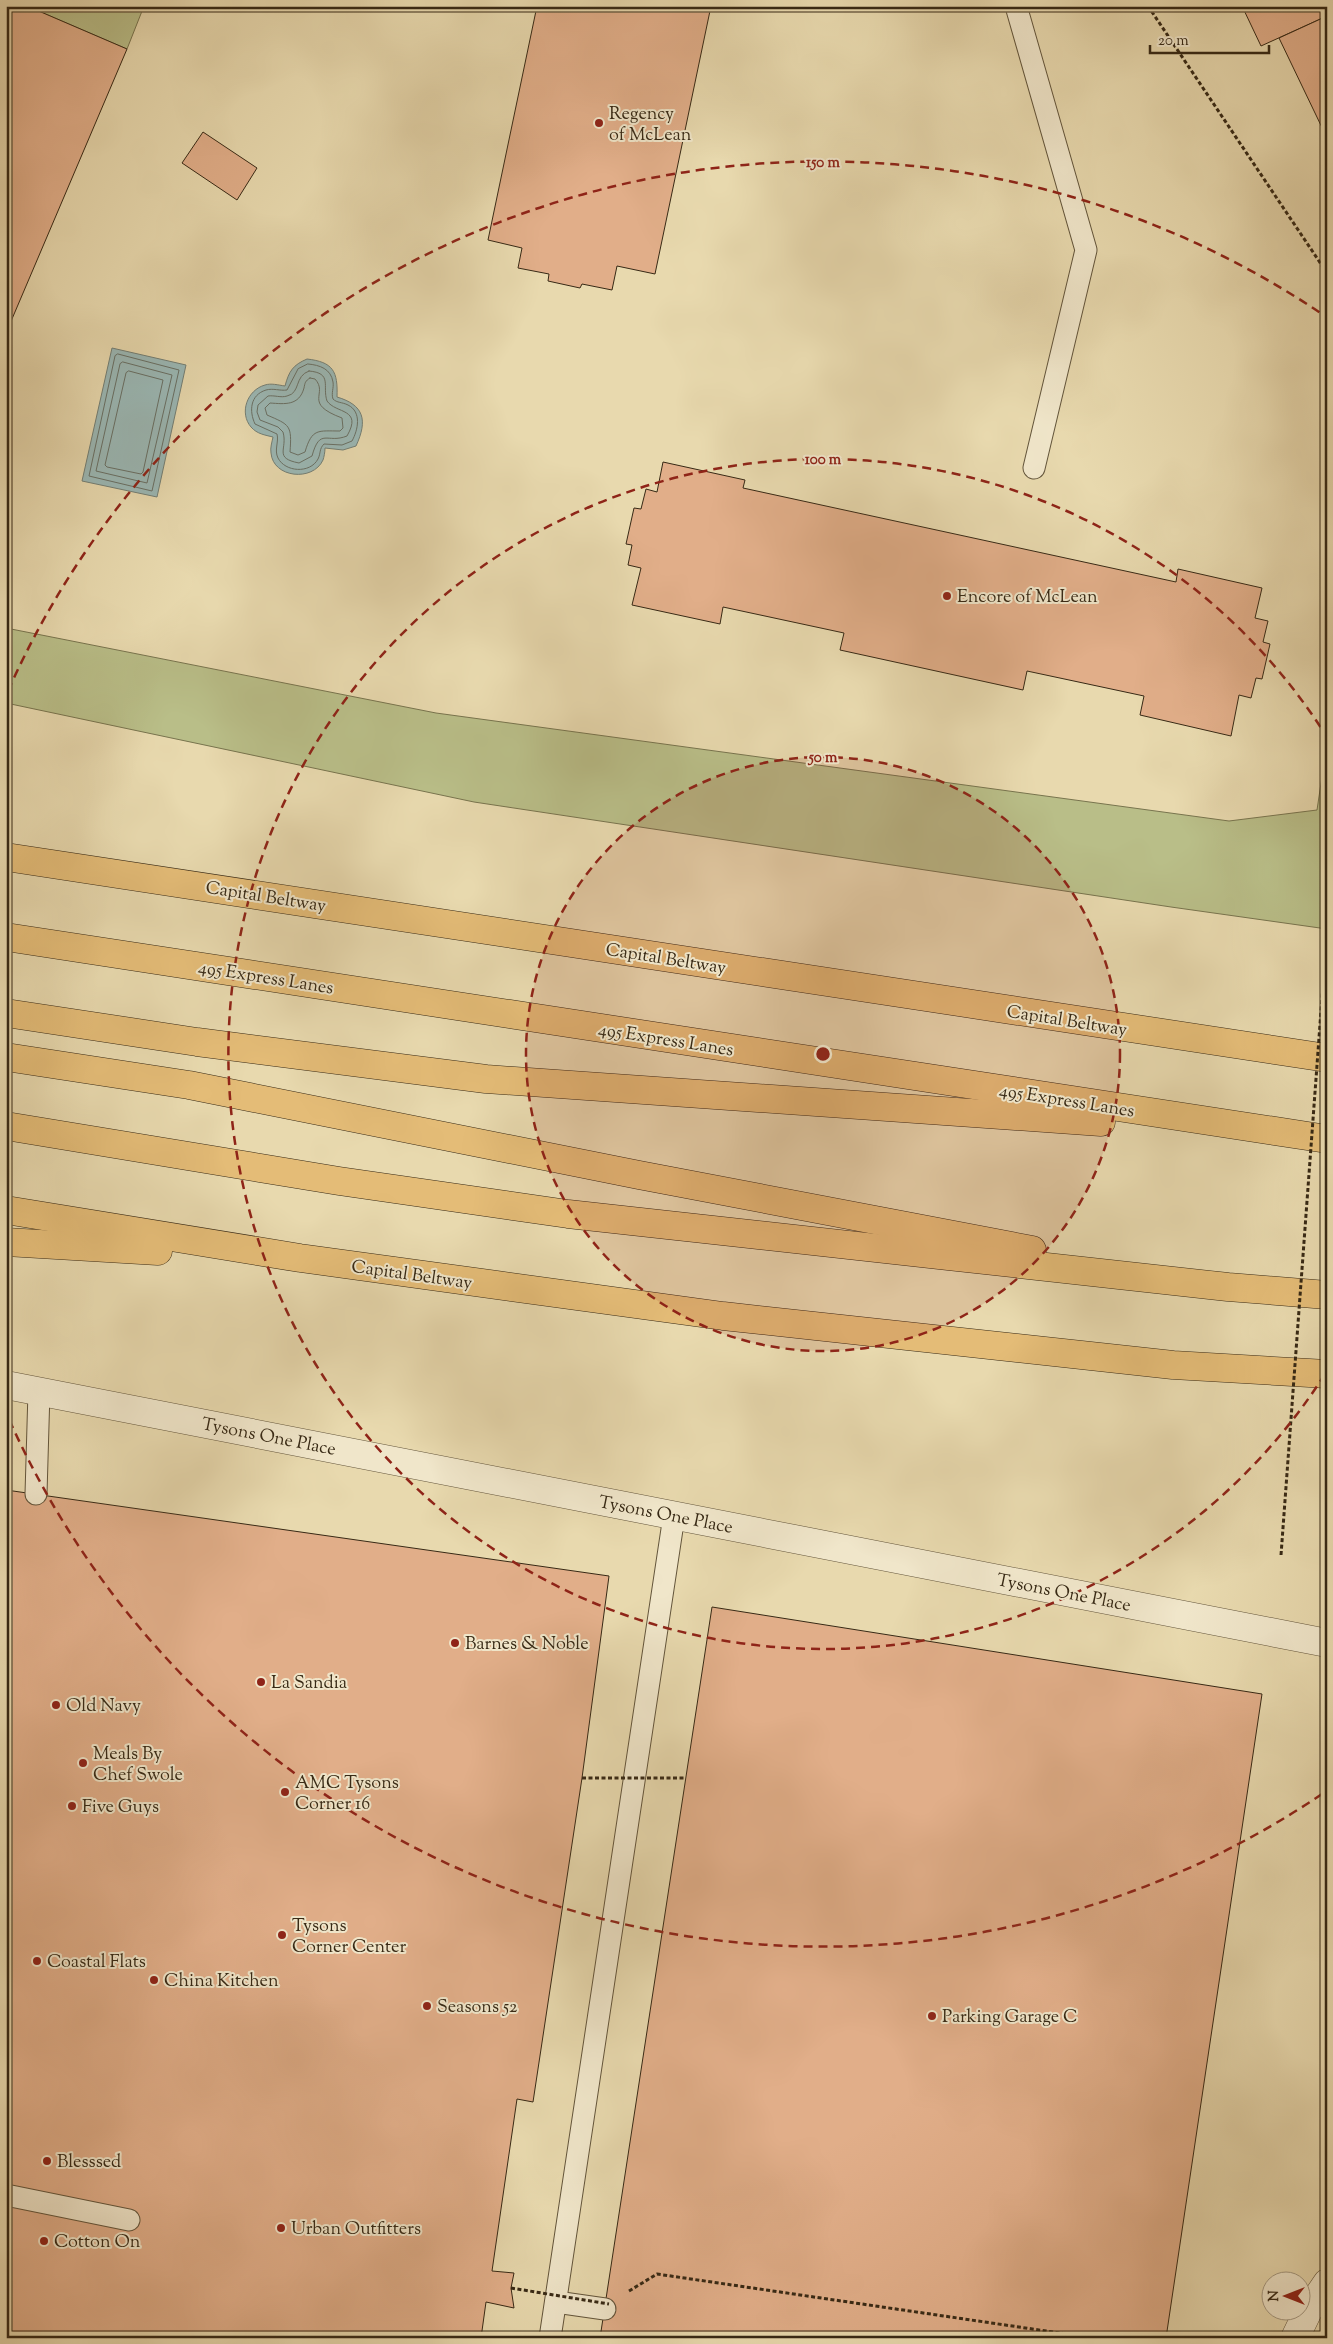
<svg xmlns="http://www.w3.org/2000/svg" width="1333" height="2344" viewBox="0 0 1333 2344" font-family="'Sorts Mill Goudy',serif">
  <style>
    .green { fill: #b9be88; stroke: #78744e }
    .water { fill: #9bb8b5; stroke: #737f75 }
    .lines { fill: none; stroke-linecap: round; stroke-linejoin: round }
    .shore { stroke: #697065; stroke-width: 1 }
    .building { fill: #e1ae89; stroke: #372915 }
    .service-casing { stroke: #63553b; stroke-width: 23 }
    .tertiary-casing { stroke: #63553b; stroke-width: 29 }
    .motorway-casing { stroke: #372915; stroke-width: 29 }
    .path { stroke: #372915; stroke-width: 3; stroke-dasharray: 4 2.5; stroke-linecap: butt }
    .service { stroke: #f0e6ca; stroke-width: 21 }
    .tertiary { stroke: #f0e6ca; stroke-width: 28 }
    .motorway { stroke: #e4bc77; stroke-width: 28 }
    .path-bridge { stroke: #372915; stroke-width: 3; stroke-dasharray: 4 2.5; stroke-linecap: butt }
    .ring { fill: none; stroke: #8f2418; stroke-width: 2.5; stroke-dasharray: 9 6 }
    .poi-dot { fill: #8f2418; stroke: #f0e6ca; stroke-width: 2 }
    .labels { text-anchor: middle; stroke-width: 4; stroke-linejoin: round; paint-order: stroke }
    .poi-label { font-size: 18px; fill: #372915; stroke: #f0e6ca; text-anchor: start }
    .street-label { font-size: 18px; fill: #372915; stroke: #f0e6ca }
    .centre { fill: #8f2418; stroke: #f0e6ca; stroke-width: 2.5 }
    .ring-label { font-size: 15px; text-anchor: middle; font-weight: bold; fill: #8f2418; stroke: #f0e6ca; stroke-width: 4; stroke-linejoin: round; paint-order: stroke }
  </style>
  <rect width="100%" height="100%" fill="#e8d9ae"/>
  <filter id="stains"><feTurbulence type="fractalNoise" baseFrequency=".004" numOctaves="4"/><feColorMatrix values="0 0 0 0 .2 0 0 0 0 .09 0 0 0 0 .02 0 0 0 .5 -.17"/></filter>
  <radialGradient id="worn" r=".72"><stop offset=".6" stop-color="#630" stop-opacity="0"/><stop offset="1" stop-color="#630" stop-opacity=".3"/></radialGradient>
  <g class="green">
    <path d="M27 6H144L127 49Z"/>
    <path d="M6 628 436 713 1229 821 1317 810 1327 743V929L1171 907 474 802 6 703Z"/>
  </g>
  <g class="water">
    <path d="M112 348 186 365 157 497 82 481Z"/>
    <path d="M307 359C333 362 338 371 337 397 364 405 368 420 356 446L343 450 325 448C325 452 324 457 323 460 313 482 273 478 271 453 270 448 272 442 273 437 265 435 257 434 251 427 239 413 247 390 265 385 271 383 278 385 285 386 289 371 293 365 307 359Z"/>
  </g>
  <g class="lines">
    <g class="shore">
      <path d="M118 354 179 370 152 491 89 476 115 356Z"/>
      <path d="M123 362 172 375 147 483 96 471 120 364Z"/>
      <path d="M308 364C320 365 331 369 333 382 334 388 331 393 333 399 337 403 342 402 348 405 362 412 358 430 352 441L342 445 324 444C319 449 321 453 318 459 310 474 285 472 278 458 274 450 279 442 277 434L255 424C249 411 250 395 266 390 273 388 280 391 287 390L298 369Z"/>
      <path d="M129 371 163 380 143 472 141 474 107 467 105 465 126 373Z"/>
      <path d="M309 371C333 373 322 386 327 401 336 414 363 408 347 436 327 444 320 427 312 456L299 463C273 458 288 449 283 432L278 427 260 420 257 412 258 405 268 396C274 395 281 398 287 396 301 393 294 376 309 371Z"/>
      <path d="M310 378 315 379C329 394 302 403 342 418L343 428 340 431C318 431 312 428 305 452L298 455 290 452C292 425 290 425 267 415L265 408 270 403C285 404 299 406 304 388 305 383 305 381 310 378Z"/>
    </g>
  </g>
  <g class="building">
    <path d="M6 6H27L127 49 6 333Z"/>
    <path d="M537 6H711L655 274 617 266 612 290 582 284 580 288 548 281 549 274 518 268 522 248 488 240Z"/>
    <path d="M1242 6H1327V16L1261 46Z"/>
    <path d="M1327 16V138L1279 38Z"/>
    <path d="M203 132 257 168 237 200 182 163Z"/>
    <path d="M663 462 745 480 743 488 1176 582 1178 569 1262 588 1255 618 1268 621 1263 642 1270 644 1262 679 1256 678 1251 698 1239 695 1231 736 1140 715 1144 696 1027 671 1023 690 840 650 844 633 723 607 720 624 632 605 641 568 628 565 632 545 626 544 634 508 641 509 646 489 657 492Z"/>
    <path d="M6 1490 609 1576 582 1778 533 2102 517 2099 492 2271 514 2273 511 2288 514 2308 486 2302 481 2338H6Z"/>
    <path d="M712 1607 1262 1694 1166 2338H600Z"/>
  </g>
  <g class="lines">
    <defs>
      <g id="service">
        <path d="M1016 6 1086 250 1034 468"/>
        <path d="M36 1494 39 1391"/>
        <path d="M6 2195 129 2220"/>
        <path d="M556 2302 605 2309"/>
        <path d="M550 2338 674 1516"/>
      </g>
      <g id="tertiary">
        <path d="M6 1385 1327 1643"/>
        <path d="M1295 2338 1308 2311 1327 2283"/>
      </g>
      <g id="motorway">
        <path d="M6 857 1327 1058"/>
        <path d="M6 937 1327 1139"/>
        <path d="M6 1013 197 1042 486 1079 1101 1122"/>
        <path d="M6 1057 189 1085 639 1175 1032 1250"/>
        <path d="M6 1126 339 1181 568 1214 1228 1287 1327 1295"/>
        <path d="M6 1210 300 1258 723 1316 1173 1365 1327 1374"/>
        <path d="M6 1242 158 1251"/>
      </g>
    </defs>
    <use href="#service" class="service-casing"/>
    <use href="#tertiary" class="tertiary-casing"/>
    <use href="#motorway" class="motorway-casing"/>
    <g class="path">
      <path d="M1148 6 1327 273"/>
      <path d="M629 2291 657 2274 1094 2338"/>
    </g>
    <use href="#service" class="service"/>
    <use href="#tertiary" class="tertiary"/>
    <use href="#motorway" class="motorway"/>
    <g class="path-bridge">
      <path d="M1281 1555 1327 929"/>
      <path d="M582 1778H686"/>
      <path d="M511 2288 609 2304"/>
    </g>
  </g>
  <circle cx="823" cy="1054" r="297" fill="#8f2418" fill-opacity=".12"/>
  <g class="ring">
    <circle cx="823" cy="1054" r="297"/>
    <path d="M1325 1374A595 595 0 1 1 1325 734"/>
    <path d="M1322 1794A892 892 0 0 1 8 1417M8 691A892 892 0 0 1 1322 314"/>
  </g>
  <g class="poi-dot">
    <circle cx="599" cy="123" r="5"/>
    <circle cx="947" cy="596" r="5"/>
    <circle cx="455" cy="1643" r="5"/>
    <circle cx="261" cy="1682" r="5"/>
    <circle cx="56" cy="1705" r="5"/>
    <circle cx="83" cy="1763" r="5"/>
    <circle cx="285" cy="1792" r="5"/>
    <circle cx="72" cy="1806" r="5"/>
    <circle cx="282" cy="1935" r="5"/>
    <circle cx="37" cy="1961" r="5"/>
    <circle cx="154" cy="1980" r="5"/>
    <circle cx="427" cy="2006" r="5"/>
    <circle cx="932" cy="2016" r="5"/>
    <circle cx="47" cy="2161" r="5"/>
    <circle cx="281" cy="2228" r="5"/>
    <circle cx="44" cy="2241" r="5"/>
  </g>
  <g class="labels">
    <g class="poi-label">
      <text x="609" y="119">Regency<tspan x="609" dy="21">of McLean</tspan></text>
      <text x="957" y="602">Encore of McLean</text>
      <text x="465" y="1649">Barnes &amp; Noble</text>
      <text x="271" y="1688">La Sandia</text>
      <text x="66" y="1711">Old Navy</text>
      <text x="93" y="1759">Meals By<tspan x="93" dy="21">Chef Swole</tspan></text>
      <text x="295" y="1788">AMC Tysons<tspan x="295" dy="21">Corner 16</tspan></text>
      <text x="82" y="1812">Five Guys</text>
      <text x="292" y="1931">Tysons<tspan x="292" dy="21">Corner Center</tspan></text>
      <text x="47" y="1967">Coastal Flats</text>
      <text x="164" y="1986">China Kitchen</text>
      <text x="437" y="2012">Seasons 52</text>
      <text x="942" y="2022">Parking Garage C</text>
      <text x="57" y="2167">Blesssed</text>
      <text x="291" y="2234">Urban Outfitters</text>
      <text x="54" y="2247">Cotton On</text>
    </g>
    <g class="street-label">
      <text transform="translate(266 896) rotate(9)" y="6">Capital Beltway</text>
      <text transform="translate(666 958) rotate(9)" y="6">Capital Beltway</text>
      <text transform="translate(266 977) rotate(9)" y="6">495 Express Lanes</text>
      <text transform="translate(1067 1020) rotate(9)" y="6">Capital Beltway</text>
      <text transform="translate(666 1039) rotate(9)" y="6">495 Express Lanes</text>
      <text transform="translate(1067 1100) rotate(9)" y="6">495 Express Lanes</text>
      <text transform="translate(412 1274) rotate(8)" y="6">Capital Beltway</text>
      <text transform="translate(269 1436) rotate(11)" y="6">Tysons One Place</text>
      <text transform="translate(666 1514) rotate(11)" y="6">Tysons One Place</text>
      <text transform="translate(1064 1592) rotate(11)" y="6">Tysons One Place</text>
    </g>
  </g>
  <circle cx="823" cy="1054" r="8" class="centre"/>
  <g class="ring-label">
    <text x="823" y="167">150 m</text>
    <text x="823" y="464">100 m</text>
    <text x="823" y="762">50 m</text>
  </g>
  <rect width="1333" height="2344" fill="none" stroke="#e8d9ae" stroke-width="25"/>
  <rect x="8" y="8" width="1318" height="2329" fill="none" stroke="#372915" stroke-width="2.5"/>
  <rect x="12" y="12" width="1308" height="2319" fill="none" stroke="#372915"/>
  <g transform="translate(1286 2296) rotate(270)"><circle r="24" fill="#f0e6ca" stroke="#a69a82"/>
  <path d="M0-4L9 19L0 12L-9 19Z" fill="#8f2418"/>
  <text y="-8" font-size="14" font-weight="bold" text-anchor="middle" fill="#372915">N</text>
  </g>
  <path d="M1150 45v8h119v-8" fill="none" stroke="#372915" stroke-width="2.5"/>
  <text x="1158" y="45" font-size="15" fill="#372915" stroke="#f0e6ca" stroke-width="4" paint-order="stroke">20 m</text>
  <rect width="100%" height="100%" filter="url(#stains)"/>
  <rect width="100%" height="100%" fill="url(#worn)"/>
</svg>
